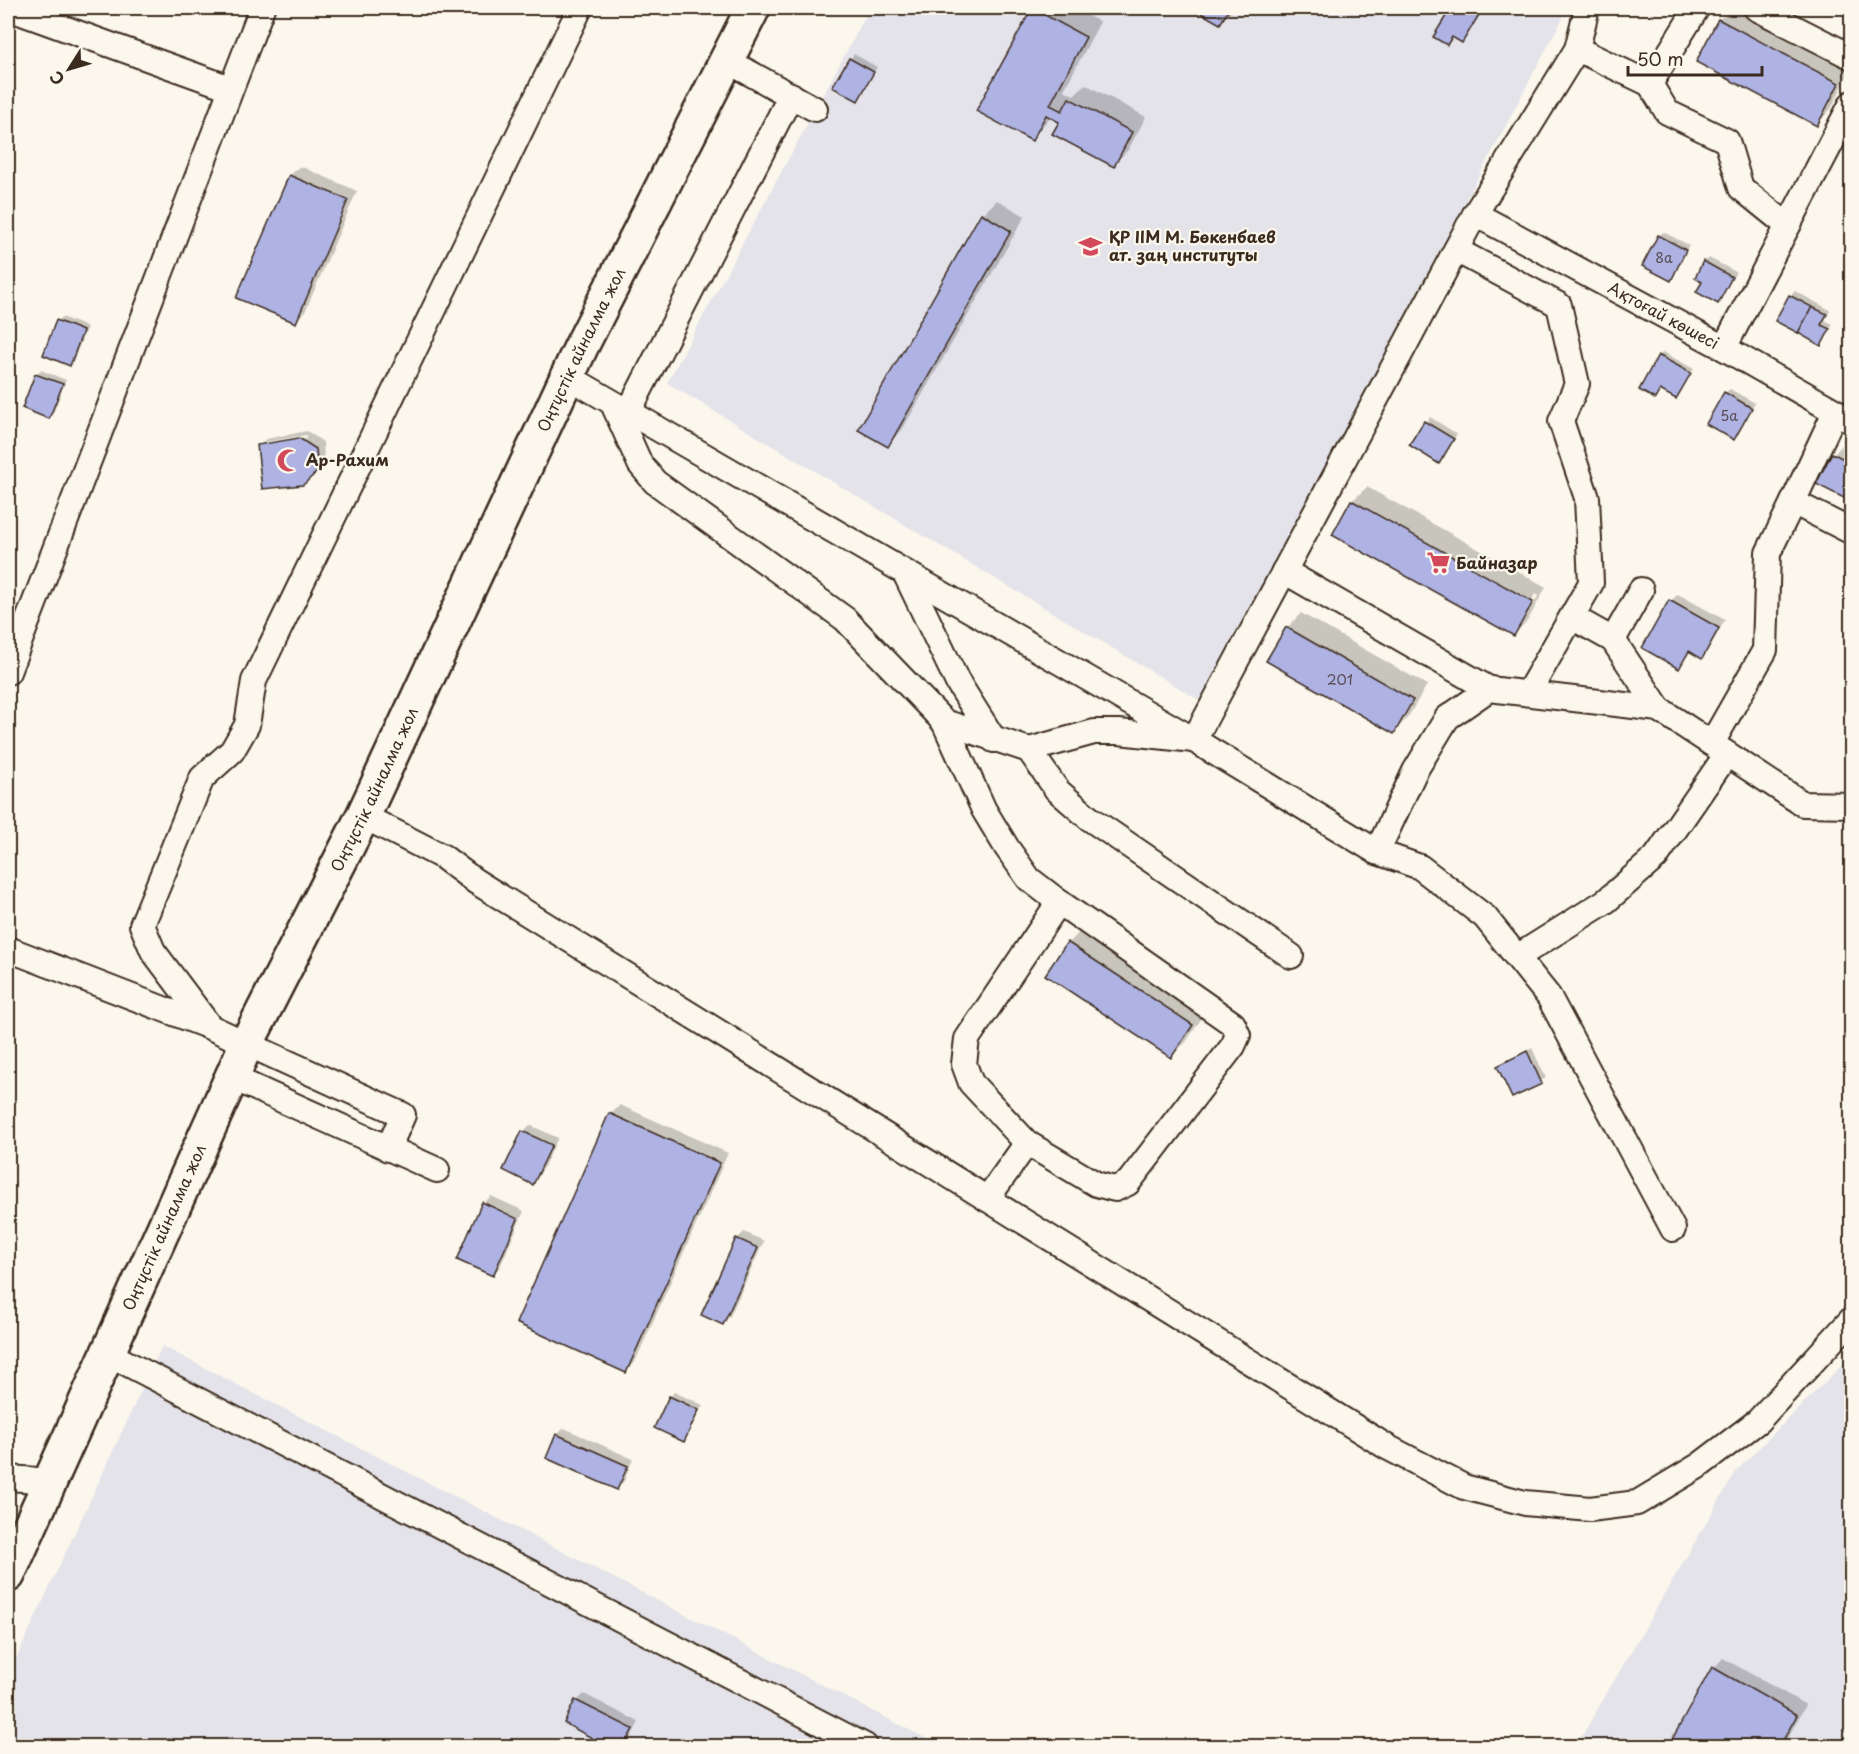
<svg xmlns="http://www.w3.org/2000/svg" width="1859" height="1754" viewBox="0 0 1859 1754" font-family="'Playpen Sans',sans-serif">
  <style>
    .built { fill: #e4e3ea }
    .shadow { fill: #0003; fill-rule: evenodd }
    .building { fill: #afb3e4; stroke: #3b2a1e; stroke-width: 1.5 }
    .lines { fill: none; stroke-linecap: round; stroke-linejoin: round }
    .minor-casing { stroke: #3b2a1e; stroke-width: 28 }
    .highway-casing { stroke: #3b2a1e; stroke-width: 38 }
    .minor { stroke: #fbf7ec; stroke-width: 24 }
    .highway { stroke: #fbf7ec; stroke-width: 33 }
    .labels { text-anchor: middle; stroke-width: 4.5; stroke-linejoin: round; paint-order: stroke }
    .number-label { font-size: 14px; fill: #584c50 }
    .poi-label { font-size: 16px; font-weight: bold; fill: #3b2a1e; stroke: #fbf7ec; text-anchor: start }
    .street-label { font-size: 16px; fill: #3b2a1e; stroke: #fbf7ec }
  </style>
  <rect width="100%" height="100%" fill="#fbf7ec"/>
  <filter id="ink" filterUnits="userSpaceOnUse"><feTurbulence type="fractalNoise" baseFrequency=".0167" numOctaves="2"/><feDisplacementMap in="SourceGraphic" scale="12" xChannelSelector="R" yChannelSelector="G"/><feConvolveMatrix kernelMatrix="1 2 1 2 8 2 1 2 1" color-interpolation-filters="sRGB"/></filter>
  <g filter="url(#ink)">
    <g class="built">
      <path d="M870 8H1568L1201 701 667 383Z"/>
      <path d="M162 1346 941 1746H8V1676Z"/>
      <path d="M1851 1356V1746H1576L1737 1470Z"/>
    </g>
    <g class="shadow">
      <path d="M1032 8H1073L1100 22 1064 90 1074 95 1085 84 1146 117 1128 150 1113 165 1051 116 1032 139 978 110Z"/>
      <path d="M1195 8H1235L1220 22Z"/>
      <path d="M1453 8H1485L1462 41 1454 37 1447 43 1435 37Z"/>
      <path d="M1732 8H1738L1852 67 1831 109 1817 124 1719 20Z"/>
      <path d="M8 52 13 54 8 67Z"/>
      <path d="M854 54 877 67 858 99 850 59Z"/>
      <path d="M300 166 357 191 305 312 295 322 238 297 290 175Z"/>
      <path d="M997 200 1025 216 902 430 887 445 983 214Z"/>
      <path d="M1663 232 1689 245 1670 279 1659 236Z"/>
      <path d="M1709 258 1736 272 1718 302 1704 281 1705 262Z"/>
      <path d="M1795 291 1830 310 1825 320 1833 324 1821 344 1790 296Z"/>
      <path d="M62 317 87 327 74 359 70 364 58 321Z"/>
      <path d="M1663 352 1694 369 1676 398 1661 389 1655 398 1659 356Z"/>
      <path d="M41 370 66 380 53 413 49 417 24 408 37 375Z"/>
      <path d="M1730 389 1755 403 1733 438 1725 393Z"/>
      <path d="M1430 417 1457 434 1443 458 1411 445Z"/>
      <path d="M307 431 323 442 324 462 302 484 259 446 266 439ZM307 435V438L264 445V442Z"/>
      <path d="M1848 439 1852 441V500L1818 483 1834 454Z"/>
      <path d="M1367 487 1546 587 1528 620 1513 635 1352 501ZM1535 594 1538 596 1525 619H1521Z"/>
      <path d="M1678 594 1725 620 1708 650 1702 657 1691 651 1679 667 1644 647 1671 601Z"/>
      <path d="M1301 613 1427 685 1408 717 1394 732 1287 628Z"/>
      <path d="M1083 928 1207 1010 1186 1042 1171 1056 1047 975 1069 943Z"/>
      <path d="M1532 1048 1546 1078 1513 1096 1499 1066Z"/>
      <path d="M620 1105 728 1153 635 1362 626 1371 611 1114Z"/>
      <path d="M530 1125 558 1138 539 1176 532 1183 505 1169 523 1132Z"/>
      <path d="M491 1196 524 1211 500 1267 493 1274 484 1203Z"/>
      <path d="M744 1232 764 1241 730 1316 723 1323 703 1314 737 1239Z"/>
      <path d="M674 1392 703 1405 684 1440 670 1397Z"/>
      <path d="M564 1428 633 1459 624 1481 617 1488 557 1435Z"/>
      <path d="M1723 1658 1806 1705 1783 1746H1675L1671 1744 1714 1668Z"/>
      <path d="M584 1694 639 1722 626 1746H592L596 1738 577 1701Z"/>
    </g>
    <g class="building">
      <path d="M1032 8 1086 37 1050 105 1062 111 1069 98 1132 132 1114 167 1052 134 1059 122 1046 115 1032 141 976 111Z"/>
      <path d="M1192 8H1230L1220 24Z"/>
      <path d="M1451 8H1483L1462 43 1452 37 1447 45 1433 37Z"/>
      <path d="M1718 19 1839 83 1817 126 1696 62Z"/>
      <path d="M849 58 874 72 858 101 832 87Z"/>
      <path d="M289 175 348 200 296 323 236 298Z"/>
      <path d="M981 213 1011 231 888 447 858 430Z"/>
      <path d="M1658 235 1686 250 1671 281 1642 266Z"/>
      <path d="M1703 261 1732 277 1718 304 1696 292 1702 282 1695 278Z"/>
      <path d="M1789 295 1812 307 1798 333 1775 321Z"/>
      <path d="M1812 307 1827 314 1821 325 1830 329 1821 346 1798 333Z"/>
      <path d="M56 320 83 331 70 366 43 355Z"/>
      <path d="M1658 355 1691 373 1676 399 1660 390 1655 399 1639 390Z"/>
      <path d="M35 374 63 384 49 419 22 408Z"/>
      <path d="M1724 392 1752 408 1734 440 1706 424Z"/>
      <path d="M1424 421 1454 439 1439 464 1409 445Z"/>
      <path d="M299 438 316 449 318 471 303 485 262 489 257 445Z"/>
      <path d="M1832 453 1852 463V502L1816 484Z"/>
      <path d="M1351 500 1533 602 1514 636 1332 535Z"/>
      <path d="M1669 600 1719 628 1702 659 1689 651 1679 669 1642 648Z"/>
      <path d="M1286 627 1413 700 1394 734 1266 661Z"/>
      <path d="M1067 942 1193 1025 1171 1058 1045 975Z"/>
      <path d="M1527 1051 1542 1084 1512 1098 1497 1066Z"/>
      <path d="M609 1113 720 1163 626 1373 516 1323Z"/>
      <path d="M522 1131 552 1145 533 1185 503 1170Z"/>
      <path d="M482 1202 518 1219 493 1276 457 1260Z"/>
      <path d="M736 1238 758 1248 723 1325 701 1315Z"/>
      <path d="M669 1396 699 1410 684 1442 654 1428Z"/>
      <path d="M556 1434 628 1466 617 1490 546 1458Z"/>
      <path d="M1712 1667 1797 1715 1780 1746 1669 1745Z"/>
      <path d="M575 1700 633 1729 624 1746H590L594 1739 564 1723Z"/>
    </g>
    <g class="lines">
      <defs>
        <g id="minor">
          <path d="M8 8 230 88"/>
          <path d="M1756 8 1852 57"/>
          <path d="M1577 49 1650 84 1697 8"/>
          <path d="M726 60 815 109"/>
          <path d="M1650 84 1667 112 1727 141 1741 188 1788 226"/>
          <path id="s1" d="M1475 214 1724 348 1852 421"/>
          <path d="M1456 250 1559 305 1577 384 1561 421 1587 498 1591 583 1528 693"/>
          <path d="M1724 348 1852 103"/>
          <path d="M567 376 1194 740 1377 852 1420 867 1485 917 1549 997 1673 1229"/>
          <path d="M614 406 640 464 655 482 845 619 944 722 1029 750 1057 790 1089 818 1291 956"/>
          <path d="M1835 412 1793 502 1852 532"/>
          <path d="M628 413 791 95"/>
          <path d="M1284 571 1489 689"/>
          <path d="M905 573 957 681 994 740"/>
          <path d="M1641 590 1613 640 1659 709"/>
          <path d="M1572 617 1613 640"/>
          <path d="M8 672 262 8"/>
          <path d="M944 722 984 810 1007 848 1029 879 1059 902"/>
          <path d="M1712 743 1765 650 1768 553 1793 502"/>
          <path d="M1029 750 1094 732H1119L1194 740 1475 214 1577 49 1587 8"/>
          <path d="M363 816 443 857 475 881 1387 1447 1464 1487 1525 1503 1590 1509 1637 1503 1700 1465 1758 1421 1852 1319"/>
          <path d="M1377 852 1415 771 1447 718 1489 689 1659 709 1803 804 1852 805"/>
          <path d="M1059 902 1233 1024 1238 1035 1233 1046 1128 1183 1115 1189 1096 1184 1027 1143 971 1083 964 1064 967 1039Z"/>
          <path d="M8 949 210 1027 403 1115 388 1149"/>
          <path d="M1517 957 1606 901 1656 857 1727 754"/>
          <path d="M210 1027 153 951 142 925 202 778 232 751 247 725 254 681 580 8"/>
          <path d="M231 1077 437 1170"/>
          <path d="M987 1199 1027 1143"/>
          <path d="M107 1353 865 1746"/>
          <path d="M8 1478 52 1481"/>
        </g>
        <g id="highway">
          <path id="s2" d="M8 1575 247 1043 363 816 581 347 753 8"/>
        </g>
      </defs>
      <use href="#minor" class="minor-casing"/>
      <use href="#highway" class="highway-casing"/>
      <use href="#minor" class="minor"/>
      <use href="#highway" class="highway"/>
    </g>
  </g>
  <defs>
    <symbol id="university-bare" viewBox="-9 -9 18 18"><path d="M0-5L7-2L0 1L-7-2ZM-4 1L0 2.5L4 1V4Q0 6-4 4Z" fill="#d1495b" stroke="#fbf7ec" stroke-width="2.5" paint-order="stroke"/></symbol>
    <symbol id="mosque-bare" viewBox="-9 -9 18 18"><path d="M3.5-4.9A6 6 0 1 0 3.5 4.9A5 5 0 1 1 3.5-4.9Z" fill="#d1495b" stroke="#fbf7ec" stroke-width="2.5" paint-order="stroke"/></symbol>
    <symbol id="supermarket-bare" viewBox="-9 -9 18 18"><path d="M-6-5.5h2.5l.6 2H6L4.5 2H-2.5L-4.4-4H-6ZM-1.5 3.2a1.3 1.3 0 1 0 .1 0ZM3 3.2a1.3 1.3 0 1 0 .1 0Z" fill="#d1495b" stroke="#fbf7ec" stroke-width="2.5" paint-order="stroke"/></symbol>
  </defs>
  <g fill-rule="evenodd">
    <use href="#university-bare" x="1074" y="230" width="33" height="33"/>
    <use href="#mosque-bare" x="272" y="444" width="33" height="33"/>
    <use href="#supermarket-bare" x="1422" y="546" width="33" height="33"/>
  </g>
  <g class="labels">
    <g class="number-label">
      <text x="1664" y="263">8а</text>
      <text x="1729" y="421">5а</text>
      <text x="1340" y="685">201</text>
    </g>
    <g class="poi-label">
      <text x="1109" y="243">ҚР ІІМ М. Бөкенбаев<tspan x="1109" dy="18">ат. заң институты</tspan></text>
      <text x="306" y="466">Ар-Рахим</text>
      <text x="1456" y="569">Байназар</text>
    </g>
    <g class="street-label">
      <text dy="6" stroke="none"><textPath href="#s1" startOffset="214">Ақтоғай көшесі</textPath></text>
      <text dy="6" stroke="none"><textPath href="#s2" startOffset="1353">Оңтүстік айналма жол</textPath></text>
      <text dy="6" stroke="none"><textPath href="#s2" startOffset="867">Оңтүстік айналма жол</textPath></text>
      <text dy="6" stroke="none"><textPath href="#s2" startOffset="381">Оңтүстік айналма жол</textPath></text>
    </g>
  </g>
  <rect width="1859" height="1754" fill="none" stroke="#fbf7ec" stroke-width="30"/>
  <rect x="15" y="15" width="1829" height="1724" fill="none" stroke="#3b2a1e" stroke-width="2" filter="url(#ink)"/>
  <g transform="translate(69 69) rotate(233)" stroke="#fbf7ec" stroke-width="4.5" paint-order="stroke">
  <path d="M0-4.5L10 22L0 15L-10 22Z" fill="#3b2a1e"/>
  <text y="-9" font-size="16" font-weight="bold" text-anchor="middle" fill="#3b2a1e">С</text>
  </g>
  <path d="M1628 66v9h134v-9" fill="none" stroke="#3b2a1e" stroke-width="3"/>
  <text x="1637" y="66" font-size="18" fill="#3b2a1e" stroke="#fbf7ec" stroke-width="4.5" paint-order="stroke">50 m</text>
</svg>
